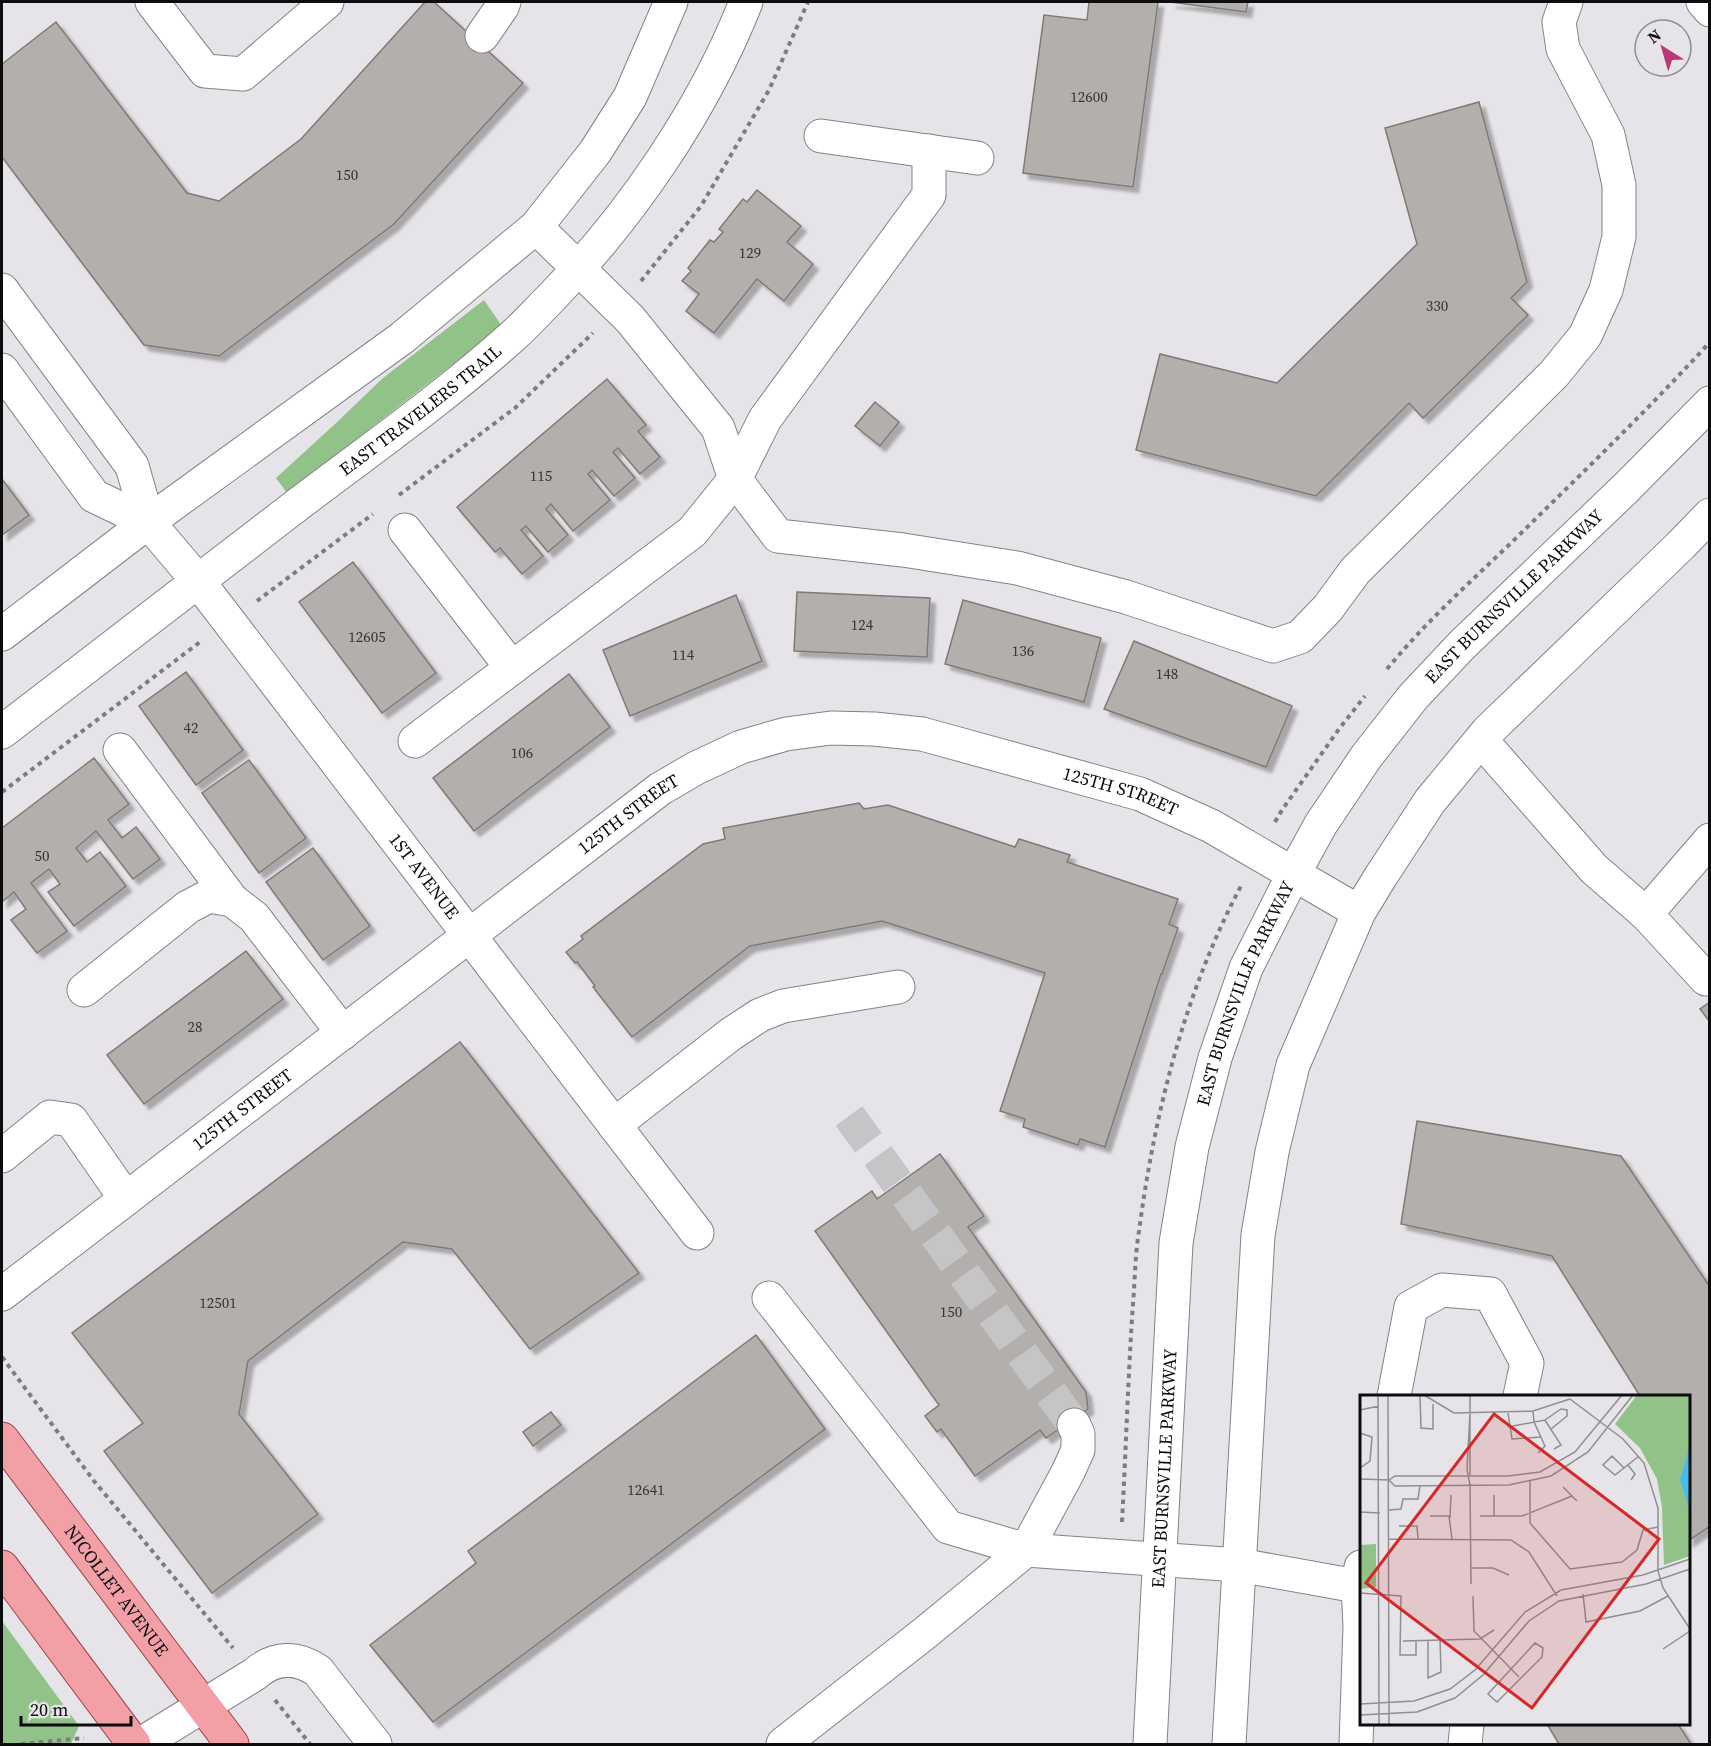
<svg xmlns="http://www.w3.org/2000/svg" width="1711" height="1746" viewBox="0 0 1711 1746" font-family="'Source Serif 4',serif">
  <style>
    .green { fill: #91c287 }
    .building { fill: #b3afac; stroke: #7e7a77; stroke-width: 1.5; filter: url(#shadow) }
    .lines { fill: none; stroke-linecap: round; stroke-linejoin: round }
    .minor-tunnel { stroke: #c5c4c7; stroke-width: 33; stroke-dasharray: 33 16; stroke-linecap: butt }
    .minor-casing { stroke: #848286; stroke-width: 35 }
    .major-casing { stroke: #9c424a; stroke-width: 35 }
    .path { stroke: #7d7c7f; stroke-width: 4; stroke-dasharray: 4.5 4.5; stroke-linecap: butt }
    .minor { stroke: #fff; stroke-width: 33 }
    .major { stroke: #f29fa6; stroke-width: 33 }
    .labels { text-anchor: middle; stroke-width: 6; stroke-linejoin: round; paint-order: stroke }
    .number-label { font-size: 15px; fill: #363536 }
    .street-label { font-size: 18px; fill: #0d0c0e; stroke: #e6e4e8 }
    .inset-road { fill: none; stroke: #8f8e91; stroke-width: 1.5 }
    .view { fill: #d62828; fill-opacity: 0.15; stroke: #d62828; stroke-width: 3 }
    .inset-edge { fill: none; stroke: #0d0c0e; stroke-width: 3 }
  </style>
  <defs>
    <filter id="shadow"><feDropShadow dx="5.5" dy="5.5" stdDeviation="1.5" flood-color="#0004"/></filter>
  </defs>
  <rect width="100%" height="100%" fill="#e6e4e8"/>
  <g class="green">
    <path d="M484 300 502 326 287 493 276 478 335 424 383 378Z"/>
    <path d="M2 1621 79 1726 71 1744H2Z"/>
  </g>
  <g class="building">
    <path d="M425 2H434L523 83 394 224 219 356 144 345 2 157V64L56 22 187 193 219 201 301 139Z"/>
    <path d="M1089 2H1158L1133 187 1023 173 1044 15 1087 20Z"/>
    <path d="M1170 2H1248L1246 12Z"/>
    <path d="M1479 102 1527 282 1511 298 1528 315 1423 418 1409 403 1316 496 1136 450 1160 354 1277 383 1417 244 1385 128Z"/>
    <path d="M757 190 801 226 787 242 813 264 784 301 757 279 714 333 686 311 699 294 682 281 691 271 688 268 710 240 714 242 723 232 719 229 743 199 747 202Z"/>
    <path d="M607 379 646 425 638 431 660 457 640 474 618 448 613 452 635 478 614 496 592 470 588 474 610 500 573 531 551 504 546 509 568 535 548 552 526 526 521 530 543 556 522 574 500 548 495 552 457 507Z"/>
    <path d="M875 402 899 422 880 446 855 426Z"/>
    <path d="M2 479 29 515 2 535Z"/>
    <path d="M353 562 436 673 382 713 299 602Z"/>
    <path d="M797 592 930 598 927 657 794 651Z"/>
    <path d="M736 595 762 661 630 716 603 650Z"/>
    <path d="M963 600 1101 638 1084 702 945 664Z"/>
    <path d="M1134 641 1292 706 1266 767 1104 709Z"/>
    <path d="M186 672 243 750 196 785 139 706Z"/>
    <path d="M569 674 610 727 474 831 433 778Z"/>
    <path d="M94 758 129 804 108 820 122 838 136 827 160 859 133 879 96 831 76 848 87 862 100 852 126 886 74 926 48 892 60 884 49 869 31 883 67 931 37 953 11 920 26 909 14 892 2 902V828Z"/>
    <path d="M249 760 306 838 259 873 202 793Z"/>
    <path d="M859 803 864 809 888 805 1015 847 1019 839 1070 855 1067 862 1178 899 1169 924 1178 928 1162 974H1161L1105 1147 1080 1139 1078 1145 1023 1127 1025 1119 1000 1111 1045 973 882 921 750 946 632 1037 593 987 595 986 577 962 575 963 566 952 583 939 581 936 703 844 725 839 723 828Z"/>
    <path d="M313 848 370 926 323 960 266 882Z"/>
    <path d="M246 951 283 999 144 1104 107 1055Z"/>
    <path d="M1710 1002V1022L1700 1009Z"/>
    <path d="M460 1042 639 1273 530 1349 452 1249 403 1242 248 1361 239 1414 318 1514 212 1593 104 1451 143 1423 72 1333Z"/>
    <path d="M1417 1121 1621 1156 1710 1287V1526L1688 1541V1396H1640L1552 1256 1401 1224Z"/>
    <path d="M940 1154 984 1216 968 1227 1086 1392 1088 1409 1046 1438 1040 1430 975 1476 941 1429 937 1432 925 1416 939 1405 815 1231 872 1191 877 1199Z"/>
    <path d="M756 1335 825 1429 433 1722 370 1645 476 1563 468 1551Z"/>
    <path d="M551 1412 561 1425 533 1446 523 1432Z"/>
    <path d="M1547 1724H1678L1691 1744H1559Z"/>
  </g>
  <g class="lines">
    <path class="minor-tunnel" d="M849 1116 1074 1425"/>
    <defs>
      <g id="minor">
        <path d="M152 2 205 71 243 74 327 2"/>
        <path d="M1703 2 1710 10"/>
        <path d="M482 36 502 7 504 2"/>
        <path d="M821 136 977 158"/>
        <path d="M536 227 630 319 718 428 735 479 778 536 903 550 1017 568 1126 597 1273 646 1300 637 1328 608 1355 571 1554 374 1585 336 1606 290 1619 237V185L1608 135 1563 49 1559 22 1566 2"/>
        <path id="s1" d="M2 290 132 466 148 522 198 581 697 1233"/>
        <path d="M2 370 94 496 148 522"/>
        <path d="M405 530 512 668"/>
        <path d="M2 634 148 522 402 338 536 227 595 152 630 97 671 2"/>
        <path id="s2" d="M2 732C97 659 192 585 288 512 364 454 443 399 514 335 526 324 537 312 548 301 630 217 703 111 746 2"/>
        <path d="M1481 740 1594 869 1646 914 1710 840"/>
        <path d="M415 741 692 532 735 479 765 419 929 195V151"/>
        <path d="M120 750 232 900"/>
        <path d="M1646 914 1706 979"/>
        <path d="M84 990 188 907 209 896 232 900 254 917 343 1033"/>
        <path d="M614 1125 731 1034 760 1015 783 1006 898 987"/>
        <path d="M2 1156 50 1117 71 1120 126 1199"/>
        <path id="s3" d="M2 1294 660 789 696 768 741 747 786 734 831 728 874 729 922 734 1140 794 1211 826 1359 912"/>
        <path d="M769 1298 948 1527 1026 1550 1239 1565 1362 1587"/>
        <path d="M1394 1396 1411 1307 1442 1290 1490 1294 1527 1363 1520 1396"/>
        <path d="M141 1744 255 1674C274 1657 297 1656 318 1671L375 1744"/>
        <path d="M783 1744 925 1633 1026 1550 1068 1472 1078 1450V1434L1074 1425"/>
        <path id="s4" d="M1150 1744 1176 1243 1192 1147 1215 1058 1246 968 1294 873 1321 824 1366 757 1413 697 1462 645 1626 488 1710 403"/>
        <path d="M1229 1744 1258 1235 1272 1152 1293 1065 1359 912 1381 876 1430 801 1488 731 1681 545 1710 515"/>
        <path d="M1356 1744 1360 1626 1358 1586 1361 1567"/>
        <path d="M1465 1744 1467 1724"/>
      </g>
      <g id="major">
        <path id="s5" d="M2 1439 232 1744"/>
        <path d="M2 1567 134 1744"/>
      </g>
    </defs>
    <use href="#minor" class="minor-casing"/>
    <use href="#major" class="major-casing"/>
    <g class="path">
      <path d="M641 281 701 206 769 90 808 2"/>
      <path d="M399 495 515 408 593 333"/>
      <path d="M257 601 373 514"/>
      <path d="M1387 669C1424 624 1468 584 1511 543 1578 477 1646 412 1710 342"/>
      <path d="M2 792 200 642"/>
      <path d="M1275 822 1282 810 1339 729 1365 696"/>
      <path d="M2 1357 94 1481 233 1648"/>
      <path d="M1122 1522C1126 1449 1128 1376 1133 1304 1135 1280 1135 1255 1139 1231 1155 1111 1185 991 1242 884"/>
      <path d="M275 1700 310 1744"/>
      <path d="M21 1744 84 1738"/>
    </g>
    <use href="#minor" class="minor"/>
    <use href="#major" class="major"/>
  </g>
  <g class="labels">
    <g class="number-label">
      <text x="1089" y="102">12600</text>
      <text x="347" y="180">150</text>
      <text x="750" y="258">129</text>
      <text x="1437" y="311">330</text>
      <text x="541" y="481">115</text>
      <text x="862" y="630">124</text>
      <text x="367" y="642">12605</text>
      <text x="1023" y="656">136</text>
      <text x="683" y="660">114</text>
      <text x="1167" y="679">148</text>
      <text x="191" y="733">42</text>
      <text x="522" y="758">106</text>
      <text x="42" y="861">50</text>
      <text x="195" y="1032">28</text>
      <text x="218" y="1308">12501</text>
      <text x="951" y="1317">150</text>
      <text x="646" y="1495">12641</text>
    </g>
    <g class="street-label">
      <text dy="6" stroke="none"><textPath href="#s2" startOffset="528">EAST TRAVELERS TRAIL</textPath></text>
      <text dy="6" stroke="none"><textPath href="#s4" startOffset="1248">EAST BURNSVILLE PARKWAY</textPath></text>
      <text dy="6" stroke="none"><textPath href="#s3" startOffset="1311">125TH STREET</textPath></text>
      <text dy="6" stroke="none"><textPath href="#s3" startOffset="789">125TH STREET</textPath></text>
      <text dy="6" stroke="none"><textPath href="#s1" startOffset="726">1ST AVENUE</textPath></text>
      <text dy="6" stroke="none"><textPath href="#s4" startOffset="762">EAST BURNSVILLE PARKWAY</textPath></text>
      <text dy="6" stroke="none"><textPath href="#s3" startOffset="303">125TH STREET</textPath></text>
      <text dy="6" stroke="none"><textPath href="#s4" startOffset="276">EAST BURNSVILLE PARKWAY</textPath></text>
      <text dy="6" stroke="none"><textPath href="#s5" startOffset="190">NICOLLET AVENUE</textPath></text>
    </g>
  </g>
  <g transform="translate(1360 1395)">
    <rect width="330" height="330" fill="#e6e4e8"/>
    <path d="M277 0H330V161L304 170 302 112 297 84 280 53 255 29ZM16 149V192L0 194V150Z" fill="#91c287"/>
    <path d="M330 50V117L320 85Z" fill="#46bded"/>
    <path class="inset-road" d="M18 0 19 330M28 0 29 330M36 0H64M64 0 94 18 173 16 210 4M60 1 61 33 73 34V9M210 4 263 44 284 68 298 113V176L303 193 330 234M0 15 19 11M173 16 174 27 185 51 178 58M110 18 107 74 110 90 111 189M148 18 152 44 181 42M185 25 201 14 207 15V21L191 34M148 32 185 25 201 50 194 54M0 38 12 42 10 66 0 73M268 70 275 79 271 85M264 73 255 80 243 70 252 61 264 73 279 61M110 80V0M0 84 29 85M29 85 35 91 149 90 191 81 228 57 273 0M29 85 35 81H148L180 77 215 57 262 0M170 86V128L210 174 262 167 277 155 283 135 298 132M203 92 217 106M134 100V121M29 115 41 114 43 104H58L60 90M0 117 20 118M70 121H89L92 144M120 121H162L212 101M90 123 91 100M39 131H57L58 144M29 144 151 145 169 157 197 201M111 173H133L149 180M0 198 41 201 40 260H56V245M223 199 226 227 280 216 308 201M113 201 114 236 159 282M68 245V283L81 277 80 245M43 246 120 244 134 235M175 248 183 253 182 262 137 307 128 299ZM303 254 330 236M0 309 54 306 90 294 115 275 165 217 201 195 283 180 330 164M0 320 57 317 95 303 123 280 169 226 199 206 286 189 330 174"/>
    <path class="view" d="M134 19 299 144 172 313 6 188Z"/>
    <rect width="330" height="330" class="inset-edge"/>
  </g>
  <rect width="1711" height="1746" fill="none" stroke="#0d0c0e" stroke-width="6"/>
  <g transform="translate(1663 48) rotate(323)"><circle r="28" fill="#e6e4e8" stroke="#8f8e91" stroke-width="1.5"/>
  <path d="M0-4.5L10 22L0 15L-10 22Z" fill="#bd3678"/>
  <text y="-9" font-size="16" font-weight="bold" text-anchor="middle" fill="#0d0c0e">N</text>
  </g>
  <path d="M21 1716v9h110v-9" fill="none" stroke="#0d0c0e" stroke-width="3"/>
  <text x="30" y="1716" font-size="18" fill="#0d0c0e" stroke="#e6e4e8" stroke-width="4.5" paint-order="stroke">20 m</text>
</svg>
